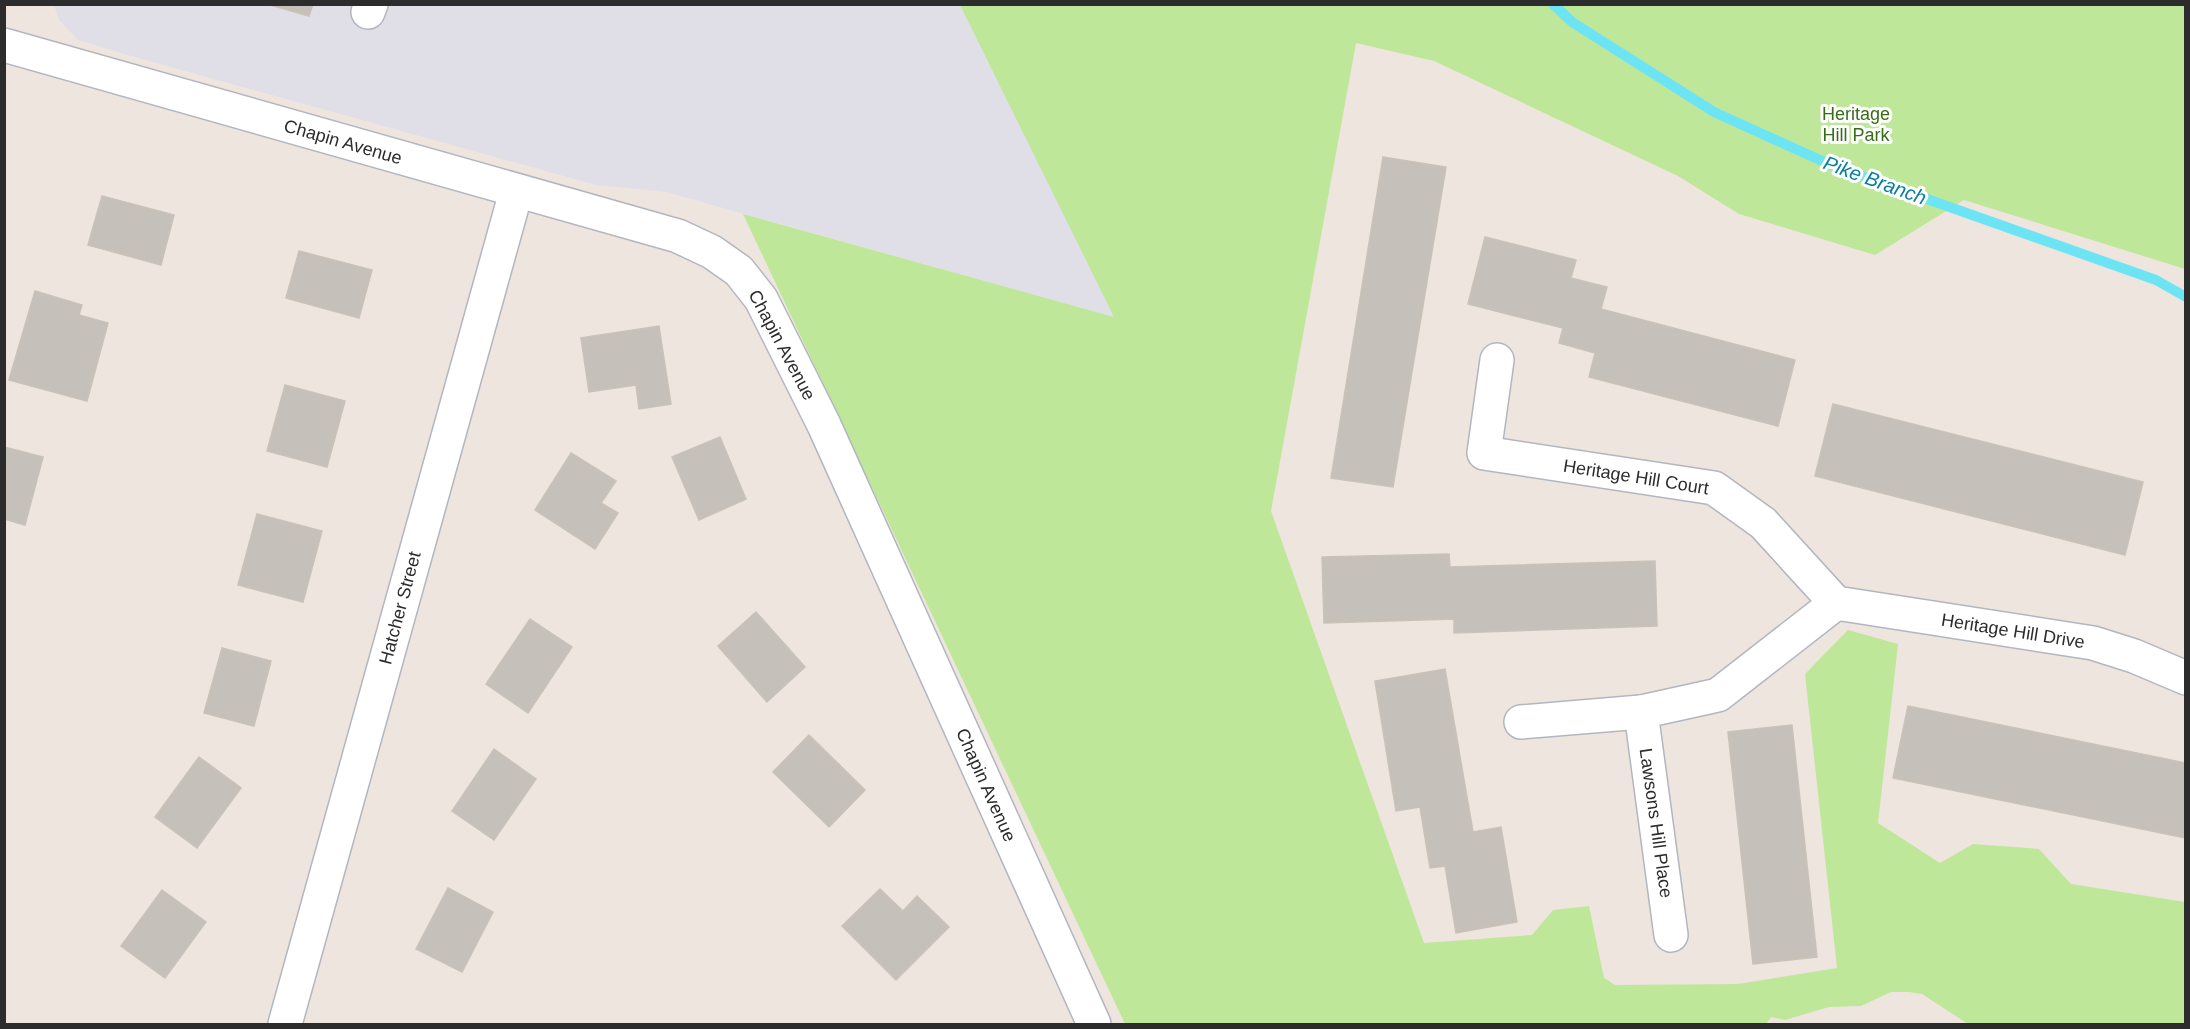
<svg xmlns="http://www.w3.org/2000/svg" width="2190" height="1029" viewBox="0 0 2190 1029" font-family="Helvetica,sans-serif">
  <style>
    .industrial { fill: #e0dfe7 }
    .green { fill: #bfe799 }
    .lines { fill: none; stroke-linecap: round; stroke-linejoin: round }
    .stream { stroke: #6de4f4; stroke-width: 10 }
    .building { fill: #c6c0ba; stroke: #cac1b7; stroke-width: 1.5 }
    .minor-casing { stroke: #b2b6c0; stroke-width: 36 }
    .minor { stroke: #fff; stroke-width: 33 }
    .labels { text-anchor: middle; stroke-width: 6; stroke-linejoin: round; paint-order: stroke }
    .park-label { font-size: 18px; fill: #366e17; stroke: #fff }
    .street-label { font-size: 18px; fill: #2c2c2c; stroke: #fff }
    .water-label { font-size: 20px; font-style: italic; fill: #08809e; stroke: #fff }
  </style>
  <rect width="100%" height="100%" fill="#eee5de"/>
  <path class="industrial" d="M54 5H1351L1285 365 666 192 596 185 131 56 78 40 59 20Z"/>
  <path class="green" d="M960 5H2185V269L1964 200 1875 255 1739 214 1678 176 1434 61 1356 43 1271 511 1424 943 1532 935 1553 910 1589 906 1604 978 1615 985 1738 984 1837 968 1805 674 1848 630 1898 644 1878 823 1940 863 1973 844 2039 849 2071 884 2185 902V1024H1968L1922 994 1909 992H1891L1861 1006 1829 1007 1785 1020 1771 1017 1766 1024H1125L743 214 1114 317Z"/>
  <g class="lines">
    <path class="stream" d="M1553 4 1572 22 1714 112 1831 165 2156 280 2186 297"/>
  </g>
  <g class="building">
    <path d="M267 4H313L309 16Z"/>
    <path d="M1383 157 1446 167 1393 487 1331 478Z"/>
    <path d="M102 196 174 215 161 265 88 245Z"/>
    <path d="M1485 237 1576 260 1571 278 1607 287 1601 309 1795 360 1778 426 1589 377 1595 353 1559 343 1563 328 1468 304Z"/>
    <path d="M299 251 372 270 359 318 286 298Z"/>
    <path d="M35 291 82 305 79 315 108 323 87 401 9 380Z"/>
    <path d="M659 326 671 404 639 409 636 385 589 392 581 338Z"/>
    <path d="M285 385 345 401 327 467 267 451Z"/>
    <path d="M1833 404 2143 482 2125 555 1815 476Z"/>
    <path d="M720 437 746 499 699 520 672 457Z"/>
    <path d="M4 447 43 457 25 525 4 519Z"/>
    <path d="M571 453 616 481 601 503 618 513 595 549 535 510Z"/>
    <path d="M257 514 322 531 303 602 238 585Z"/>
    <path d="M1449 554 1450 567 1655 561 1657 626 1454 633V619L1324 623 1322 557Z"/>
    <path d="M756 612 805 667 767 702 718 646Z"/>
    <path d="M530 619 572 647 528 713 486 684Z"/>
    <path d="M222 648 271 661 254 726 204 713Z"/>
    <path d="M1445 669 1473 832 1501 827 1517 922 1456 933 1445 866 1430 868 1420 807 1396 811 1375 681Z"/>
    <path d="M1908 706 2186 763V838L1893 778Z"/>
    <path d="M1792 725 1817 957 1753 964 1728 732Z"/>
    <path d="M809 735 865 790 829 827 773 772Z"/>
    <path d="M494 749 536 779 494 840 452 811Z"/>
    <path d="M199 757 241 788 197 848 155 817Z"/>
    <path d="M448 888 493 912 462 972 416 949Z"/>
    <path d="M880 889 903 911 917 896 949 927 896 980 842 926Z"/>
    <path d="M162 890 206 922 165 978 121 946Z"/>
  </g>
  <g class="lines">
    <defs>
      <g id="minor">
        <path d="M368 12 371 4"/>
        <path d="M4 45 678 236 712 252 739 271 761 299 824 425 1094 1024"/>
        <path d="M1497 360 1484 453 1714 488 1763 523 1836 603"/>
        <path d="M1836 603 2093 643 2134 656 2186 678"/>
        <path d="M1641 712 1671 935"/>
        <path d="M1521 722 1641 712 1718 695 1836 603"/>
        <path d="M285 1024 516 192"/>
      </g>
    </defs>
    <use href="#minor" class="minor-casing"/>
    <use href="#minor" class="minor"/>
  </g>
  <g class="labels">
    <g class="park-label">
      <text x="1856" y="120">Heritage<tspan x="1856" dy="21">Hill Park</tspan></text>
    </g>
    <g class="street-label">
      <text transform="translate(343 142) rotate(16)" y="6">Chapin Avenue</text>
      <text transform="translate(782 345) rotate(62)" y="6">Chapin Avenue</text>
      <text transform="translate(1636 477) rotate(9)" y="6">Heritage Hill Court</text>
      <text transform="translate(400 608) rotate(-75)" y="6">Hatcher Street</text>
      <text transform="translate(2013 631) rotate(9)" y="6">Heritage Hill Drive</text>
      <text transform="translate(986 785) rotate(66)" y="6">Chapin Avenue</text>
      <text transform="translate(1656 823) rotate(82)" y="6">Lawsons Hill Place</text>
    </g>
    <g class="water-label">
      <text transform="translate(1875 180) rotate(20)" y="7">Pike Branch</text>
    </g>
  </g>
  <rect width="2190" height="1029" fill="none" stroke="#2c2c2c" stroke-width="12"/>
</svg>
